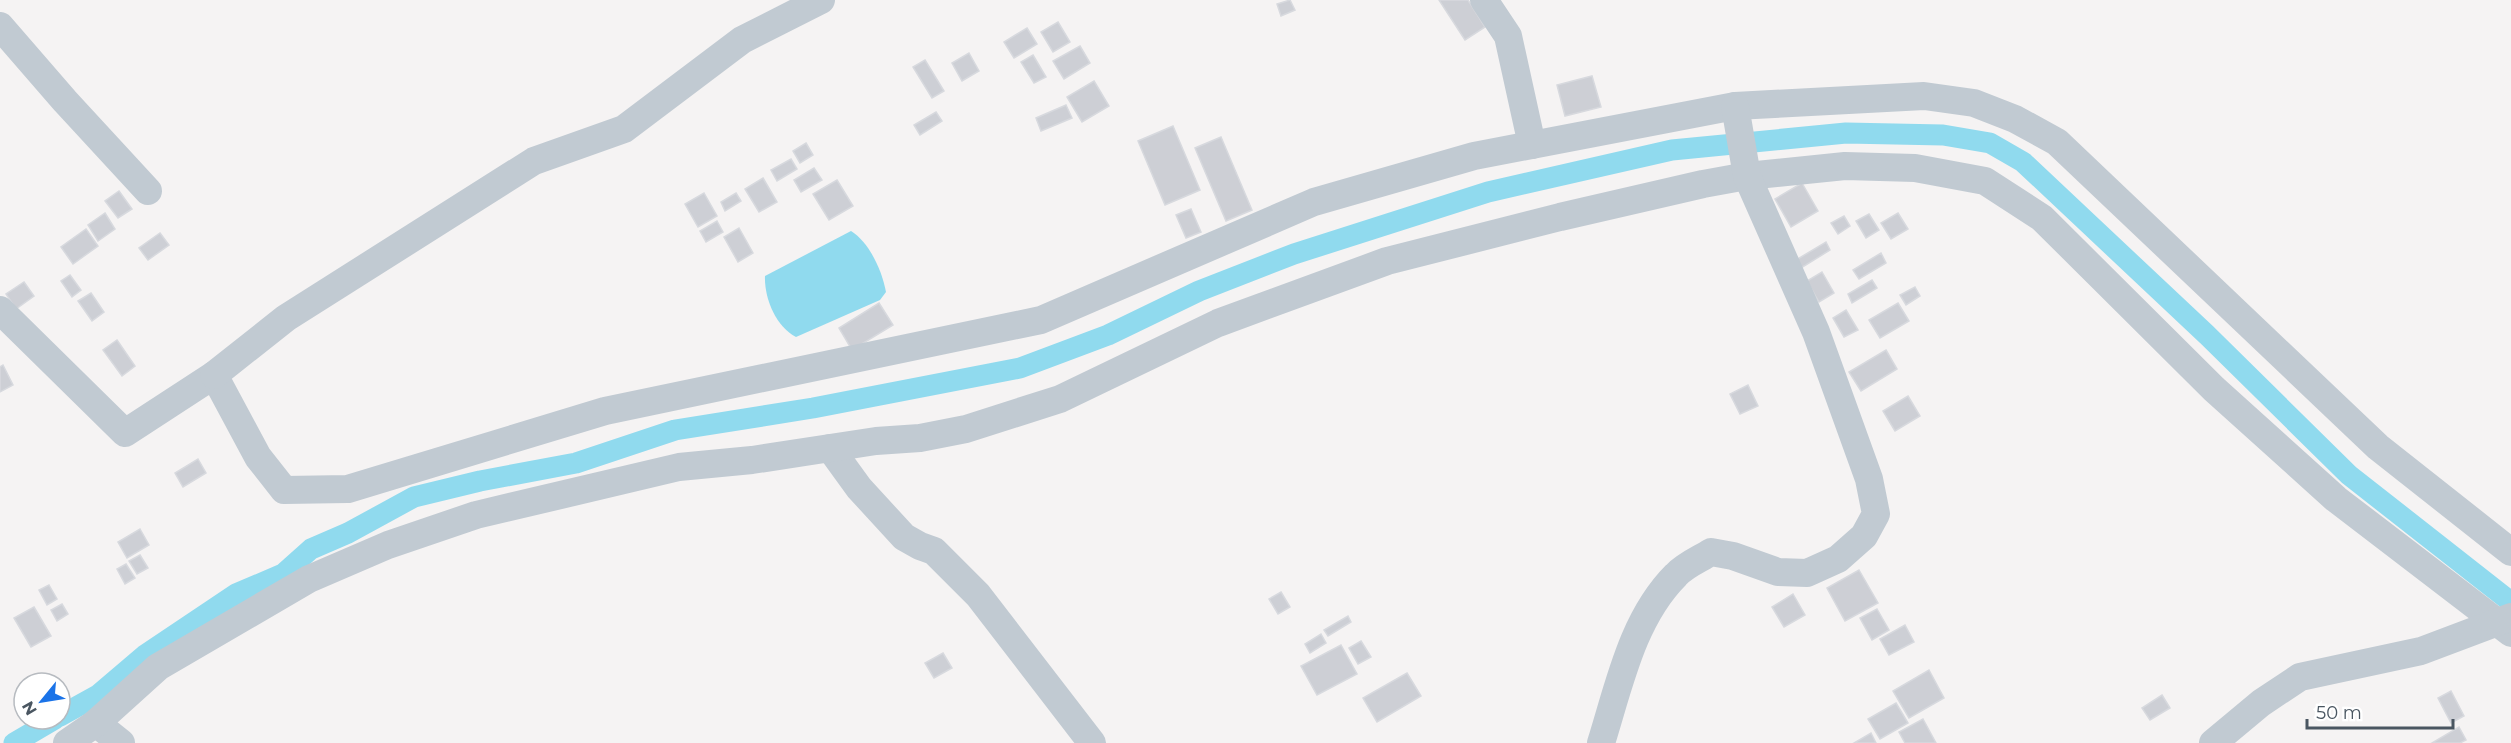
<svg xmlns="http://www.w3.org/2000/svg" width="2511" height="743" viewBox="0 0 2511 743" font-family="Montserrat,sans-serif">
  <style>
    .water { fill: #90daee }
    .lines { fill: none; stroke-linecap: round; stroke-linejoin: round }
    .canal { stroke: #90daee; stroke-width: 21 }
    .building { fill: #cdcfd5; stroke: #d7d9de; stroke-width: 1.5 }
    .minor { stroke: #c1cad2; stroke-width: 28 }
  </style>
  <rect width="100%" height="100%" fill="#f5f3f3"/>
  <path class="water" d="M851 231C870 243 882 271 886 292L880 300 796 337C776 327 764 298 765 276Z"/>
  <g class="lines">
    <g class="canal">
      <path d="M60 716 98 695 145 655 236 594 283 574 311 549 348 533 414 497 480 481 576 463 675 430 813 408 1020 368 1108 335 1199 291 1294 254 1488 192 1672 150 1846 133 1943 135 1990 143 2023 162 2207 335 2349 475 2511 602"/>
      <path d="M14 743 55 719"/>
    </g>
  </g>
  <g class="building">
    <path d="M1290 0 1295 10 1281 16 1277 4Z"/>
    <path d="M1439 0H1468L1485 27 1465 40Z"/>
    <path d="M1058 22 1070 42 1053 52 1041 32Z"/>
    <path d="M1027 28 1037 44 1014 58 1004 42Z"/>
    <path d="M1080 46 1090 63 1064 79 1053 61Z"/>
    <path d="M969 53 979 71 962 81 952 63Z"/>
    <path d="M1033 55 1046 77 1034 83 1021 62Z"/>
    <path d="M925 60 944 91 932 98 913 67Z"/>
    <path d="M1592 76 1601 107 1565 116 1557 85Z"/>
    <path d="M1094 81 1109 106 1082 122 1067 97Z"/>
    <path d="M1066 105 1072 118 1041 131 1036 118Z"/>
    <path d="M936 112 942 121 920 135 914 125Z"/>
    <path d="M1173 126 1200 190 1165 205 1138 141Z"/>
    <path d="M1221 137 1252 210 1226 221 1195 148Z"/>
    <path d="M806 143 813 155 800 163 793 151Z"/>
    <path d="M791 159 797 169 777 181 771 170Z"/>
    <path d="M814 168 822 180 801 192 794 180Z"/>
    <path d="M763 178 777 202 759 212 745 189Z"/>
    <path d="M837 180 853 206 829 220 813 194Z"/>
    <path d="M1802 183 1818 211 1791 227 1775 199Z"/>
    <path d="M119 191 132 209 118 218 105 201Z"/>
    <path d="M704 193 717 216 698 227 685 204Z"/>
    <path d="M736 193 741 201 725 211 721 202Z"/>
    <path d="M1191 209 1201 232 1186 238 1176 215Z"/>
    <path d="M105 213 115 229 98 241 88 225Z"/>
    <path d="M1898 213 1908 229 1891 239 1881 223Z"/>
    <path d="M1869 214 1879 230 1866 238 1856 221Z"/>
    <path d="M1844 216 1850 226 1838 234 1831 223Z"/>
    <path d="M717 221 723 232 706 242 700 231Z"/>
    <path d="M739 228 753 253 738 262 724 237Z"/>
    <path d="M86 229 98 246 73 264 61 247Z"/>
    <path d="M160 233 169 245 148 260 139 248Z"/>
    <path d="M1826 242 1830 250 1801 268 1796 260Z"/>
    <path d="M1881 253 1886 263 1859 279 1853 270Z"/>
    <path d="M1822 272 1834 293 1819 302 1807 281Z"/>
    <path d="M70 275 81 290 72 297 61 281Z"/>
    <path d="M1872 280 1877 288 1852 303 1848 294Z"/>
    <path d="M24 282 34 296 16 309 6 294Z"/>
    <path d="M1915 287 1920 296 1906 305 1900 295Z"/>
    <path d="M91 293 104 312 92 321 78 301Z"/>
    <path d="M879 303 893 325 852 350 839 328Z"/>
    <path d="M1898 303 1909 321 1880 338 1869 320Z"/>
    <path d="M1846 310 1858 330 1844 337 1833 318Z"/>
    <path d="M117 340 135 366 122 376 103 350Z"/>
    <path d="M1886 350 1897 369 1861 391 1849 372Z"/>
    <path d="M3 365 13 385 0 392V367Z"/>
    <path d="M1748 385 1758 406 1740 414 1730 394Z"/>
    <path d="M1908 396 1920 416 1895 431 1883 411Z"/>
    <path d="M198 459 206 473 183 487 175 473Z"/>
    <path d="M140 529 149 545 127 558 118 542Z"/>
    <path d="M140 555 148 568 137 574 129 561Z"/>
    <path d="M126 564 135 578 125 584 117 569Z"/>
    <path d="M1859 570 1878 603 1845 621 1827 588Z"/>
    <path d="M49 585 57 599 47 605 39 590Z"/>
    <path d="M1281 592 1290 607 1278 614 1269 599Z"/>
    <path d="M1793 594 1805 615 1784 627 1772 607Z"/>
    <path d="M62 604 68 614 57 621 51 610Z"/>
    <path d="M34 607 51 636 31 647 14 618Z"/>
    <path d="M1877 609 1889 630 1872 640 1860 618Z"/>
    <path d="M1348 616 1351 622 1328 636 1324 630Z"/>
    <path d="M1905 625 1914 642 1889 655 1880 639Z"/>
    <path d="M1321 634 1326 643 1310 653 1305 644Z"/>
    <path d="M1361 641 1371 657 1358 664 1349 648Z"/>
    <path d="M1341 645 1357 674 1317 695 1301 666Z"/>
    <path d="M943 653 952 668 934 678 925 663Z"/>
    <path d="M1929 670 1944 698 1909 718 1893 691Z"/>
    <path d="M1407 673 1421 696 1377 722 1363 698Z"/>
    <path d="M2451 691 2464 716 2451 723 2438 698Z"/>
    <path d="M2162 695 2170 708 2150 720 2142 708Z"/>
    <path d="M1896 703 1908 723 1880 739 1868 719Z"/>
    <path d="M1923 719 1936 743H1905L1899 732Z"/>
    <path d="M2459 727 2466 740 2460 743H2432Z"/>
    <path d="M1871 733 1876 743H1854Z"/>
  </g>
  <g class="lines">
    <g class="minor">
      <path d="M1484 0 1508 36 1532 145"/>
      <path d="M0 26 65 101 148 191"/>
      <path d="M0 310 125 433 214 375 258 457 284 490 348 489 605 411 1041 320 1314 202 1474 156 1735 106 1924 96 1974 103 2015 119 2057 142 2378 447 2511 552"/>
      <path d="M214 375 286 318 534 161 624 129 742 40 821 0"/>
      <path d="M830 448 859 488 904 537 920 546 934 551 978 595 1092 743"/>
      <path d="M96 723 121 743"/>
      <path d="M67 743 96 723 158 667 309 579 388 545 476 515 679 467 752 460 876 441 920 438 966 429 1060 399 1218 323 1387 261 1560 217 1703 184 1747 176 1845 166 1915 168 1985 181 2042 218 2214 389 2336 499 2511 633"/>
      <path d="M1601 743C1619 686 1632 619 1676 575 1685 565 1700 559 1711 552L1733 556 1778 572 1807 573 1838 559 1864 536 1876 514 1869 479 1816 332 1747 176 1735 106"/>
      <path d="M2213 743 2261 703 2300 677 2421 651 2511 617"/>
    </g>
  </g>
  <g transform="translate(42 701) rotate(240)"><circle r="28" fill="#ffffff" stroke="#b7bbc0" stroke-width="1.5"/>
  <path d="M0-4.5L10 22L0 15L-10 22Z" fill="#1a73e8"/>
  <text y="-9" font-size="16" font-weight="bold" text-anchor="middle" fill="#4a5661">N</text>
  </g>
  <path d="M2307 719v9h146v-9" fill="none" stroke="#4a5661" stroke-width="3"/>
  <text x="2316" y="719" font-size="18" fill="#4a5661" stroke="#ffffff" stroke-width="4.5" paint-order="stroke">50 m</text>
</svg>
